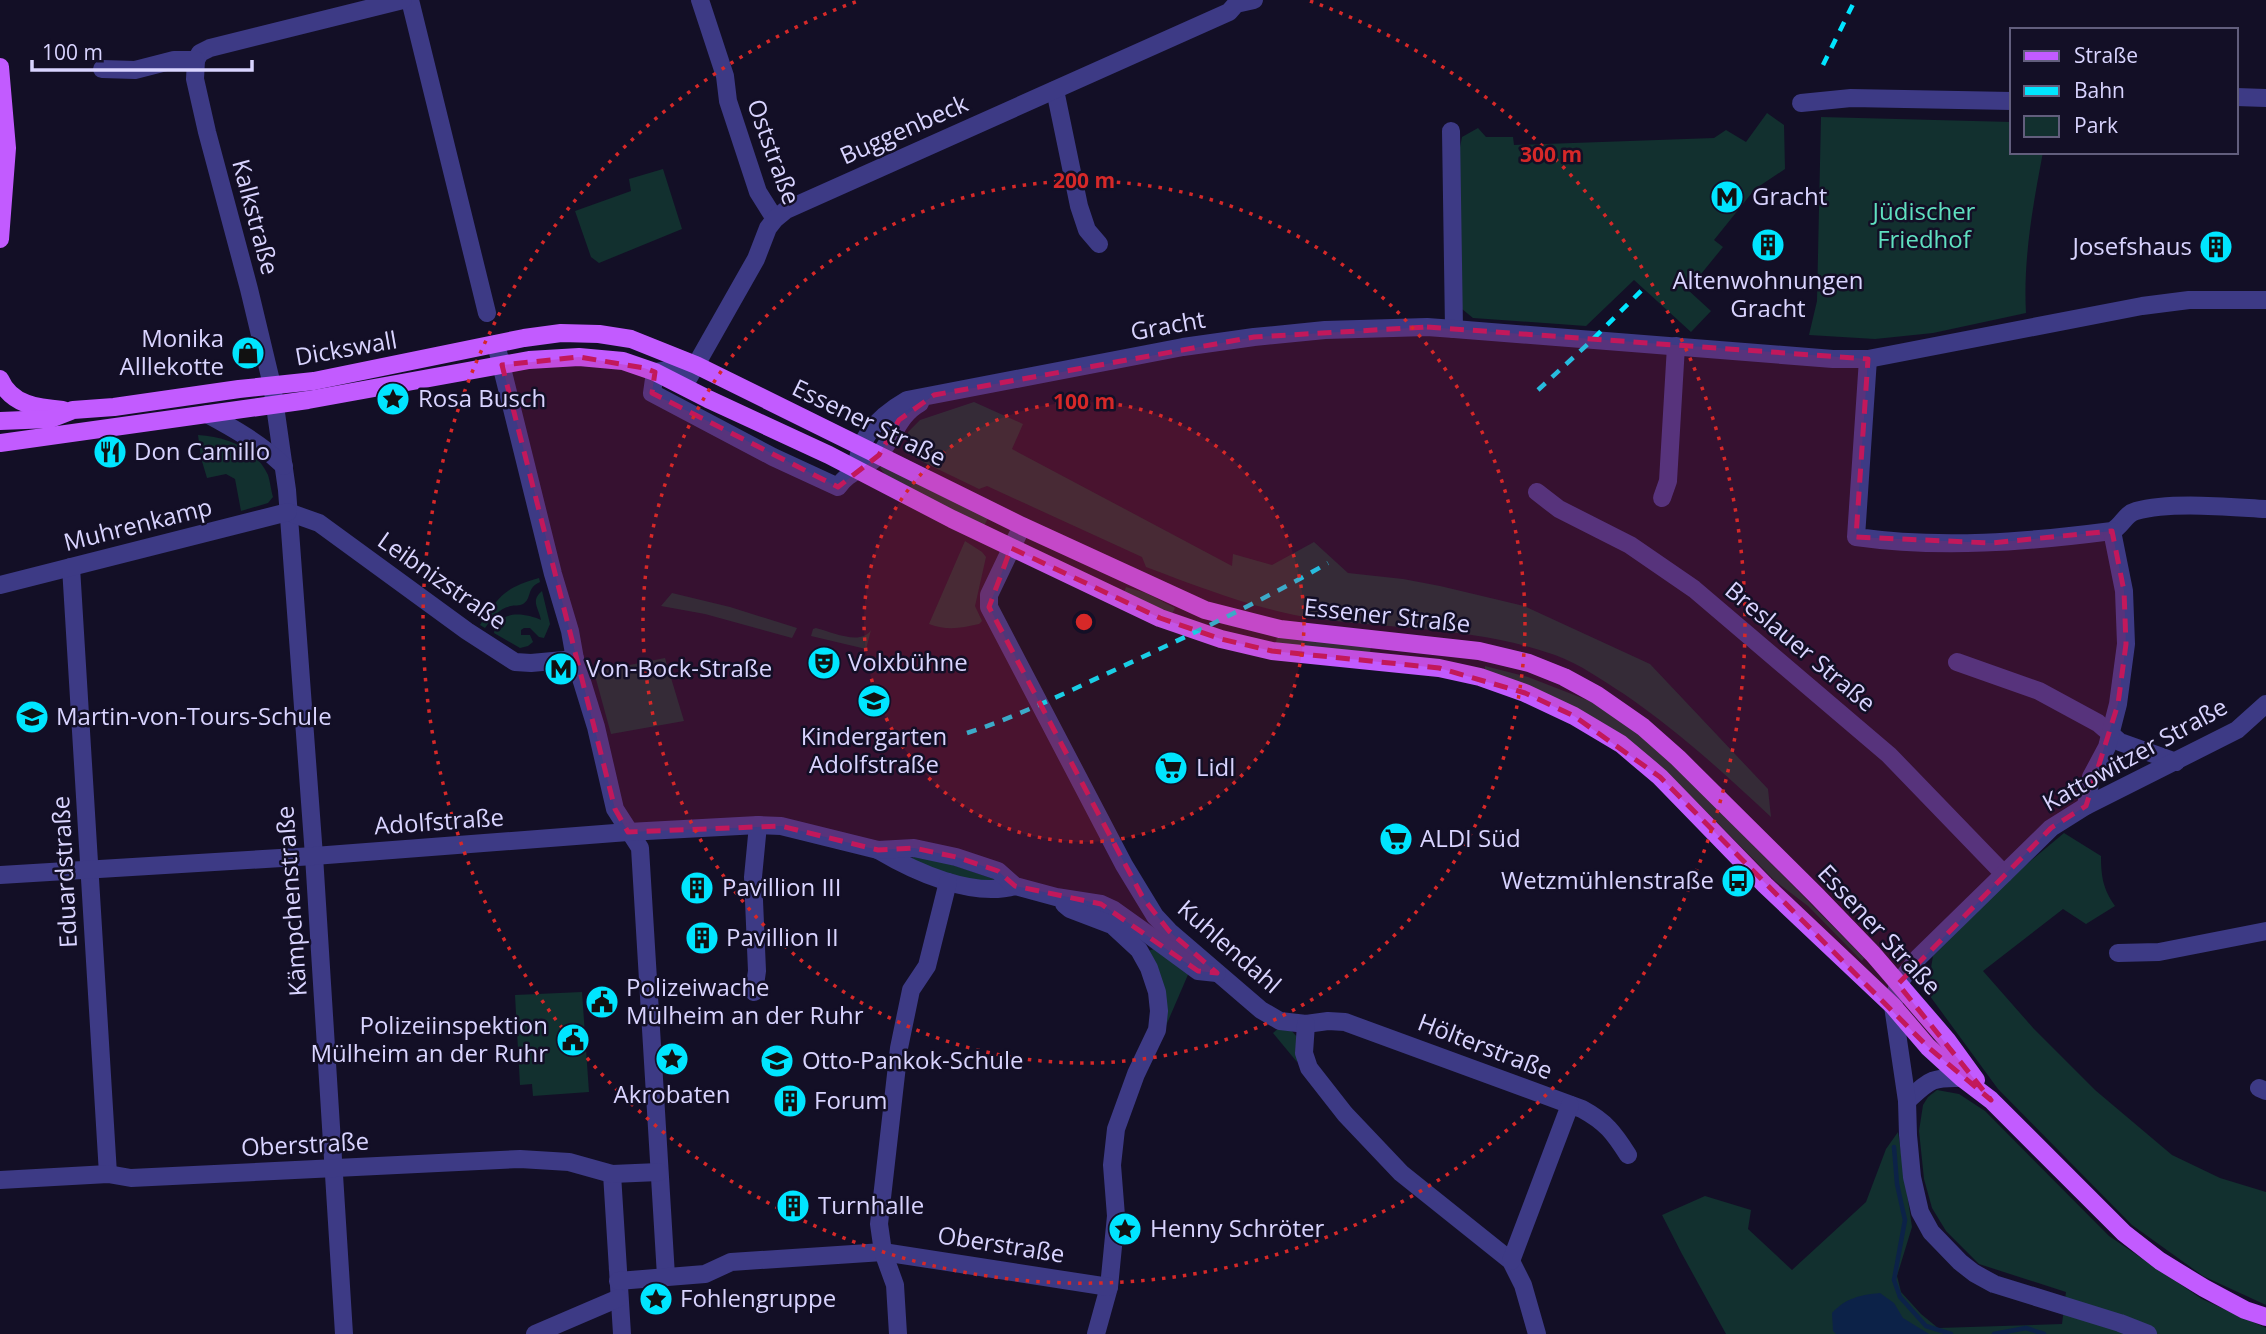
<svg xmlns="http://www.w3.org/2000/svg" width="2266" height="1334" viewBox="0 0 2266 1334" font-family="'Open Sans',sans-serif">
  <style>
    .green { fill: #12302f }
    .water { fill: #0c2248 }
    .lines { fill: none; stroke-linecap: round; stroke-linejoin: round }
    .stream { stroke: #0c2248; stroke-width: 4.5 }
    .minor { stroke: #3d3a85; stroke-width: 18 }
    .major { stroke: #c25bff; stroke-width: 18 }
    .rail { stroke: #00e5ff; stroke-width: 4.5; stroke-dasharray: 10 9; stroke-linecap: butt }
    .marked { fill: #c2185b; fill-opacity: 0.2; stroke: #c2185b; stroke-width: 5; stroke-dasharray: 14 9; stroke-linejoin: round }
    .ring { fill: none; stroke: #d62828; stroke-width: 3.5; stroke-dasharray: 3.5 7 }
    .labels { text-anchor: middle; stroke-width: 5; stroke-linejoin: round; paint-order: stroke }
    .street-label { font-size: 24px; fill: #d9d4ff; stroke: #130f26 }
    .poi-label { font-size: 24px; fill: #d9d4ff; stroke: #130f26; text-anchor: start }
    .park-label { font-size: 24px; fill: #5fe0c0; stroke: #130f26 }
    .centre { fill: #d62828; stroke: #130f26; stroke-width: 3.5 }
    .ring-label { font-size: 21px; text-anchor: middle; font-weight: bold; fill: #d62828; stroke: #130f26; stroke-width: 5; stroke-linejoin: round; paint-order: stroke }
  </style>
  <rect width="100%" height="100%" fill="#130f26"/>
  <g class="green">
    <path d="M1767 113 1784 125 1785 169 1755 189 1714 240 1723 247 1688 290 1711 311 1691 332 1634 280 1586 326 1473 318 1462 309 1458 157 1462 137 1478 128 1486 137H1513L1514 145 1714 138 1726 130 1746 142Z"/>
    <path d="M1821 117 2012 122V152H2043C2033 205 2023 259 2026 313L1933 333 1875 339 1809 335 1817 301Z"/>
    <path d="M663 169 682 229 599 263 591 257 575 211 631 191 629 179Z"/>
    <path d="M974 402 1023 424 1012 449 1232 566 1233 554 1272 565 1314 542 1348 573 1403 579 1440 586 1524 606 1650 664 1768 789 1771 817C1724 773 1678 731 1624 694 1602 680 1580 664 1555 655 1479 628 1398 629 1319 619 1260 611 1202 588 1146 567L1142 557 987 486 979 489 921 461 909 446 908 432 920 420Z"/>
    <path d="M198 435C226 437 255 447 268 475 270 481 271 490 273 497L268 503 241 511 235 479 226 474 207 478 201 458Z"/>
    <path d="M881 466 988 518 984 526 887 477 880 468Z"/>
    <path d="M965 541 982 552 986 557 975 606 982 621 979 624C961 628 948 631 929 624Z"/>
    <path d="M539 578 540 582C526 588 532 599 523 604 520 606 514 605 511 606 499 608 492 618 485 628L480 625C499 596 504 588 539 578Z"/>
    <path d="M1126 587 1146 593 1175 608 1172 614 1124 593Z"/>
    <path d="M542 591 550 624 544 638 539 637 530 628H524L521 630V635H530L533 642 528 646 520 648 494 633C498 609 525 613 541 620 539 608 530 601 542 591Z"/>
    <path d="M672 593 730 607 797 628 792 638 705 614 661 606Z"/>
    <path d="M816 628C832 632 861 646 871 630L866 649 811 636 813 629Z"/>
    <path d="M1277 636 1371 646 1370 653 1276 643Z"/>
    <path d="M665 658 684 721 611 734 594 672Z"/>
    <path d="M1485 666 1528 677 1600 705 1623 720 1680 771 1864 958 1862 961 1808 906 1775 881 1681 786 1484 671Z"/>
    <path d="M2064 833 2101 856C2101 876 2103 889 2115 906L2086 924 2063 909 1983 971 2034 1029 2095 1090 2172 1155 2220 1178 2266 1192V1305L2203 1276 2132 1225 1998 1089 1927 992 1933 956 2015 874Z"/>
    <path d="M917 853 994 879 991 884 984 886 912 861 913 856Z"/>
    <path d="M1160 947 1190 970 1165 1028 1148 951Z"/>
    <path d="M582 992 589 1092 533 1096 532 1084 520 1085 515 995Z"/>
    <path d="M1280 1027 1290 1029 1298 1038 1297 1062 1273 1033Z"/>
    <path d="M1937 1090 1959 1094 1985 1111 2109 1236 2202 1299 2266 1328V1334H1726L1682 1254 1662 1215 1705 1196 1751 1210 1748 1229 1792 1270 1866 1202 1886 1149 1898 1132 1912 1227 1897 1276 1901 1292 1921 1314 1938 1328 2062 1324 2066 1292 1979 1264 1946 1231 1932 1208 1924 1179 1919 1131 1923 1105 1928 1097Z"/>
  </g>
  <path class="water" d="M1880 1293 1894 1303 1903 1318 1929 1334H1836L1833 1331 1832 1313C1846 1298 1860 1295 1880 1293Z"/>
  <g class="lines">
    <g class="stream">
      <path d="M1894 1147 1897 1184 1905 1220 1894 1280 1900 1297 1926 1326 1951 1334"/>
      <path d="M1994 1334 2026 1328 2044 1334"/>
    </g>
    <g class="minor">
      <path d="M410 0 487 313"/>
      <path d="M700 0 725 76 728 101 758 192 775 219"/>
      <path d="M196 60 195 79 207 132 249 289 272 385 287 490 314 856 344 1334"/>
      <path d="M196 60 200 53 210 48 403 0"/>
      <path d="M102 69 135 70 174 60H196"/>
      <path d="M1055 90 1079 206 1087 230 1099 244"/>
      <path d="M2236 97 2266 98"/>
      <path d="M1801 103 1851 98 2012 101"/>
      <path d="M1451 131 1454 329"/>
      <path d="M496 344 553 574 570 631 575 659 596 727 615 809 640 848 666 1276"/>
      <path d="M1868 359 1856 537C1941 549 2027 542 2112 531 2122 526 2125 514 2136 511 2171 501 2230 507 2266 509"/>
      <path d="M696 365 655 372 652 393 773 457 838 487C848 471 866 469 878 456 894 438 898 415 920 403"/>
      <path d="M684 386 756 259 768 228 775 219 786 210 1229 12 1236 4 1254 0"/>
      <path d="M207 414C235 429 261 444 284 466"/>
      <path d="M857 469C857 437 881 415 907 400L1183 347 1254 337 1325 330 1427 327 1454 329 1833 359H1868L2142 306 2189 300H2266"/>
      <path d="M1537 492 1559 509 1630 545 1694 589 1889 755 2004 874"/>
      <path d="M1662 498 1668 481 1676 346"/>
      <path d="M288 512 319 523 467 631 515 662 531 663 575 659"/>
      <path d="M1022 526 989 595V607L1124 865 1155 916 1169 931 1261 1010 1280 1021 1306 1024 1328 1021 1345 1022 1582 1109C1606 1122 1614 1133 1628 1155"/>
      <path d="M71 567 108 1174"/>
      <path d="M0 585 288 512"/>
      <path d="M1957 662 2039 691 2098 723 2120 742 2176 762"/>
      <path d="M2086 806 2091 777 2107 747 2118 704 2126 644 2124 591 2112 531"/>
      <path d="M878 850C915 872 972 898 1015 886"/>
      <path d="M0 875 314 856 628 832 758 825 781 826 878 850 914 848 956 857 998 871 1015 886 1056 897 1101 904 1114 910 1142 930 1198 971 1217 973"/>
      <path d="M1064 904 1070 909 1112 925 1139 950 1149 968 1157 992 1159 1011 1157 1030 1136 1074 1116 1129 1112 1165 1116 1216 1109 1287 1096 1334"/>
      <path d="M2118 953 2159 952 2266 931"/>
      <path d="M754 992 757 971 753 877 758 825"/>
      <path d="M1306 1024 1304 1053 1309 1068 1345 1114 1401 1173 1511 1261 1523 1285 1537 1334"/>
      <path d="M2259 1088 2266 1091"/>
      <path d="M1907 1101C1930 1080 1931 1077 1962 1078"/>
      <path d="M612 1174 622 1334"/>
      <path d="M0 1180 108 1174 131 1178 520 1159 569 1162 612 1174 659 1172"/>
      <path d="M1511 1261 1570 1105"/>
      <path d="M618 1281 705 1274 731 1262 883 1252 1109 1287"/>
      <path d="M535 1334 619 1298"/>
      <path d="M898 1334 895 1285 883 1252 879 1224 899 1048 911 990 927 966 948 882"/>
      <path d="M2148 1334 2120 1323 1994 1284 1974 1273 1960 1262 1931 1232 1920 1212 1912 1177 1908 1135 1907 1101 1893 1006 1898 984 1918 958 2051 828 2086 806 2237 730 2266 704"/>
    </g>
    <g class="major">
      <path d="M0 67 7 148 0 239"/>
      <path d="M0 379C11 405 38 408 63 410"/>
      <path d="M0 421 50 419 73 410 114 407 239 389 314 381 524 338 561 333 599 334 631 339 696 365 1022 526 1205 610 1280 629 1479 651 1529 663 1564 677 1597 695 1643 727 1678 758 1816 895 1873 954 1947 1040 1976 1080"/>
      <path d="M0 443 308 400 529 360 579 357 623 361 655 372 708 399 829 455 952 519 1160 618 1221 639 1272 651 1439 668 1480 677 1525 693 1574 716 1621 744 1660 777 1765 885 1893 1006 1928 1047 1962 1078 1991 1100 2124 1233 2160 1261 2204 1288 2245 1310 2266 1317"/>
    </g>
    <g class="rail">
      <path d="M1823 65 1855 0"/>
      <path d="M1538 390 1589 343 1643 289"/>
      <path d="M967 733C1019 716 1069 691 1119 668 1190 635 1260 602 1328 563"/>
    </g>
  </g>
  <path class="marked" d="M1427 327 1868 359 1856 537 1991 543 2112 531 2124 591 2126 644 2118 704 2086 806 2051 828 1898 984 1991 1100 1928 1047 1660 777 1574 716 1525 693 1439 668 1272 651 1221 639 1160 618 1011 548 989 607 1143 898 1169 931 1217 973 1198 971 1101 904 1015 886 998 871 956 857 914 848 878 850 781 826 628 832 615 809 502 365 579 357 644 368 655 372 652 393 838 487 879 455 899 420 934 395 1254 337Z"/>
  <circle cx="1084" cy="622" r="220" fill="#d62828" fill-opacity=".12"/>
  <g class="ring">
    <circle cx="1084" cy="622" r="220"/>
    <circle cx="1084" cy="622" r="441"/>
    <path d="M1310 1A661 661 0 1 1 858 1"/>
  </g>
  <defs>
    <symbol id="metro-disc" viewBox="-11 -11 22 22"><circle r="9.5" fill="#00e5ff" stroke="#130f26"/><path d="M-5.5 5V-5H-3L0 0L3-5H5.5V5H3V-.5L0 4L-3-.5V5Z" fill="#111"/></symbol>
    <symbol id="building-disc" viewBox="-11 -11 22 22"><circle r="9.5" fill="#00e5ff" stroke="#130f26"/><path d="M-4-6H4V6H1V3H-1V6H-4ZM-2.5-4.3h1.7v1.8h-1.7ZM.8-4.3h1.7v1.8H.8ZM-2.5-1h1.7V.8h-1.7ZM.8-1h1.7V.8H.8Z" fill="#111"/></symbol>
    <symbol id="shop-disc" viewBox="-11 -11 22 22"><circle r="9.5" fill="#00e5ff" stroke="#130f26"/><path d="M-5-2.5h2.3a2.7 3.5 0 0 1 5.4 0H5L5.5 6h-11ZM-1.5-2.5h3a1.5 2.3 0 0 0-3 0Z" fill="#111"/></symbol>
    <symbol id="sight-disc" viewBox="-11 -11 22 22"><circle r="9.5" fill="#00e5ff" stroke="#130f26"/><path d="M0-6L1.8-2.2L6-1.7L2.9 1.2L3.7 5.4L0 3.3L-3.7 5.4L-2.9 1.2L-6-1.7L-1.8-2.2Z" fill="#111"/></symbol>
    <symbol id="restaurant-disc" viewBox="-11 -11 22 22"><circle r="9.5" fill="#00e5ff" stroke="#130f26"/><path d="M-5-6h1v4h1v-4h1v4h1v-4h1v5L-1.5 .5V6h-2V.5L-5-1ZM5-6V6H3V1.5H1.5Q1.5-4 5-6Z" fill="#111"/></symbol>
    <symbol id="theatre-disc" viewBox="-11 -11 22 22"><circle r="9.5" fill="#00e5ff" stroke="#130f26"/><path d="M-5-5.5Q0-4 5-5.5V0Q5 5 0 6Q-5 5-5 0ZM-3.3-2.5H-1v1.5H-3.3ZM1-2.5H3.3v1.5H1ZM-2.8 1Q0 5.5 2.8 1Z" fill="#111"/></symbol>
    <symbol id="school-disc" viewBox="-11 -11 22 22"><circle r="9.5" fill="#00e5ff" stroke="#130f26"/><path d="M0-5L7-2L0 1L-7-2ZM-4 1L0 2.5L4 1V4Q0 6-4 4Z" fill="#111"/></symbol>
    <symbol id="supermarket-disc" viewBox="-11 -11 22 22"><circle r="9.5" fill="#00e5ff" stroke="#130f26"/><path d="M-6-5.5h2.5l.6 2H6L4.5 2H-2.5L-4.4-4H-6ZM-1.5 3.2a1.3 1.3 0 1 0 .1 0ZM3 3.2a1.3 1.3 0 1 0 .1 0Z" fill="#111"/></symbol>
    <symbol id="bus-disc" viewBox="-11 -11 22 22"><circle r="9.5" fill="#00e5ff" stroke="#130f26"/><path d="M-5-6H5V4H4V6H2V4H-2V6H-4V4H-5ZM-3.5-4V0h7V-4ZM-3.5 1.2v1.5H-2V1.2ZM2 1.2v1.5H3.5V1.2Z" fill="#111"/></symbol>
    <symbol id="civic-disc" viewBox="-11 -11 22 22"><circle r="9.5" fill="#00e5ff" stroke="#130f26"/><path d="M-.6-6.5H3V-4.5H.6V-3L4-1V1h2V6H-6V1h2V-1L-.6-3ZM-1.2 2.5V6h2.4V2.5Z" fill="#111"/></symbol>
  </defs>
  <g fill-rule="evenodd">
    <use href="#metro-disc" x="1708" y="178" width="38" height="38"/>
    <use href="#building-disc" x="1749" y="226" width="38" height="38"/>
    <use href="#building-disc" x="2197" y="228" width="38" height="38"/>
    <use href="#shop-disc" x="229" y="334" width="38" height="38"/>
    <use href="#sight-disc" x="374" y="380" width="38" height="38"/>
    <use href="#restaurant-disc" x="91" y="433" width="38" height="38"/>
    <use href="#theatre-disc" x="805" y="644" width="38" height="38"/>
    <use href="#metro-disc" x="542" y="650" width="38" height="38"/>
    <use href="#school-disc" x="855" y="682" width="38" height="38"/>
    <use href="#school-disc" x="13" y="698" width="38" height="38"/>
    <use href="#supermarket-disc" x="1152" y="749" width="38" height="38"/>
    <use href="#supermarket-disc" x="1377" y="820" width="38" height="38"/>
    <use href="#bus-disc" x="1719" y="862" width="38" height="38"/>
    <use href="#building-disc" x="678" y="869" width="38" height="38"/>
    <use href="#building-disc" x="683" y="919" width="38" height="38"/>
    <use href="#civic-disc" x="583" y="983" width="38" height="38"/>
    <use href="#civic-disc" x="554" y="1021" width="38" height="38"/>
    <use href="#sight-disc" x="653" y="1040" width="38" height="38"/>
    <use href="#school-disc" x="758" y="1042" width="38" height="38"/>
    <use href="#building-disc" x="771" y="1082" width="38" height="38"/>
    <use href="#building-disc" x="774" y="1187" width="38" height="38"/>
    <use href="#sight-disc" x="1106" y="1210" width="38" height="38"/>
    <use href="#sight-disc" x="637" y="1280" width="38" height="38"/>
  </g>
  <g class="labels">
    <g class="street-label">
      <text transform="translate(904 130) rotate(-24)" y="8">Buggenbeck</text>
      <text transform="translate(773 152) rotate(70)" y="8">Oststraße</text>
      <text transform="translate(255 217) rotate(75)" y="8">Kalkstraße</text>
      <text transform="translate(1168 326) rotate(-10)" y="8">Gracht</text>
      <text transform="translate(346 349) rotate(-10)" y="8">Dickswall</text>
      <text transform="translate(869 423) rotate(26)" y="8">Essener Straße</text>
      <text transform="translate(138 525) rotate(-14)" y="8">Muhrenkamp</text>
      <text transform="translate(442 581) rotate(35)" y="8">Leibnizstraße</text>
      <text transform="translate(1387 616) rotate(6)" y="8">Essener Straße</text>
      <text transform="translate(1800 647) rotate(40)" y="8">Breslauer Straße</text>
      <text transform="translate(2135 755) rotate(-29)" y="8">Kattowitzer Straße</text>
      <text transform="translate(439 822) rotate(-4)" y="8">Adolfstraße</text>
      <text transform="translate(65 872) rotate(-93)" y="8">Eduardstraße</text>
      <text transform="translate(292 901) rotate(-94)" y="8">Kämpchenstraße</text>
      <text transform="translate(1879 930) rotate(47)" y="8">Essener Straße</text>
      <text transform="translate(1229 947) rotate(41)" y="8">Kuhlendahl</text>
      <text transform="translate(1485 1047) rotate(21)" y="8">Hölterstraße</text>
      <text transform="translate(305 1145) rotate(-3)" y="8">Oberstraße</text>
      <text transform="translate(1001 1245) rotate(9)" y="8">Oberstraße</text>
    </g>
    <g class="poi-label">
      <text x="1752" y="205">Gracht</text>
      <text x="2192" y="255" text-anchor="end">Josefshaus</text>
      <text x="1768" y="289" text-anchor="middle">Altenwohnungen<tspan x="1768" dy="28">Gracht</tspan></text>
      <text x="224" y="347" text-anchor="end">Monika<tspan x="224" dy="28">Alllekotte</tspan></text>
      <text x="418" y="407">Rosa Busch</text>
      <text x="134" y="460">Don Camillo</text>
      <text x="848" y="671">Volxbühne</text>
      <text x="586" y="677">Von-Bock-Straße</text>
      <text x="56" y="725">Martin-von-Tours-Schule</text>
      <text x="874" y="745" text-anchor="middle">Kindergarten<tspan x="874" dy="28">Adolfstraße</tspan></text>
      <text x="1196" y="776">Lidl</text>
      <text x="1420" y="847">ALDI Süd</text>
      <text x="1714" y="889" text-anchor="end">Wetzmühlenstraße</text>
      <text x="722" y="896">Pavillion III</text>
      <text x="726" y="946">Pavillion II</text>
      <text x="626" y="996">Polizeiwache<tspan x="626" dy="28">Mülheim an der Ruhr</tspan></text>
      <text x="548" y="1034" text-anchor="end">Polizeiinspektion<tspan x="548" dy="28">Mülheim an der Ruhr</tspan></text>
      <text x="802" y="1069">Otto-Pankok-Schule</text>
      <text x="672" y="1103" text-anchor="middle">Akrobaten</text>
      <text x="814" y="1109">Forum</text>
      <text x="818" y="1214">Turnhalle</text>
      <text x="1150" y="1237">Henny Schröter</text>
      <text x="680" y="1307">Fohlengruppe</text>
    </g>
    <g class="park-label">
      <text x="1924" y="220">Jüdischer<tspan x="1924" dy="28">Friedhof</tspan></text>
    </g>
  </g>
  <circle cx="1084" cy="622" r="10" class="centre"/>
  <g class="ring-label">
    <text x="1551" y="162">300 m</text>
    <text x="1084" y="188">200 m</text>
    <text x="1084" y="409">100 m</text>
  </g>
  <rect x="2010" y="28" width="228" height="126" fill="#130f26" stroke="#625e7d" stroke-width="2"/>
  <rect x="2024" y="51" width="35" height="10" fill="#c25bff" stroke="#625e7d" stroke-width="2"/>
  <text x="2074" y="63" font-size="21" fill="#d9d4ff">Straße</text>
  <rect x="2024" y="86" width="35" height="10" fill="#00e5ff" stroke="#625e7d" stroke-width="2"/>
  <text x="2074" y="98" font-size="21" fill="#d9d4ff">Bahn</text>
  <rect x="2024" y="116" width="35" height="21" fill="#12302f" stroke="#625e7d" stroke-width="2"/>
  <text x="2074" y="133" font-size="21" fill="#d9d4ff">Park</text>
  <path d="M32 60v10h220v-10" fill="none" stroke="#d9d4ff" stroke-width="3.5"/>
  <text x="42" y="60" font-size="21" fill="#d9d4ff" stroke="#130f26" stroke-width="5" paint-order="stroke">100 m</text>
</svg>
